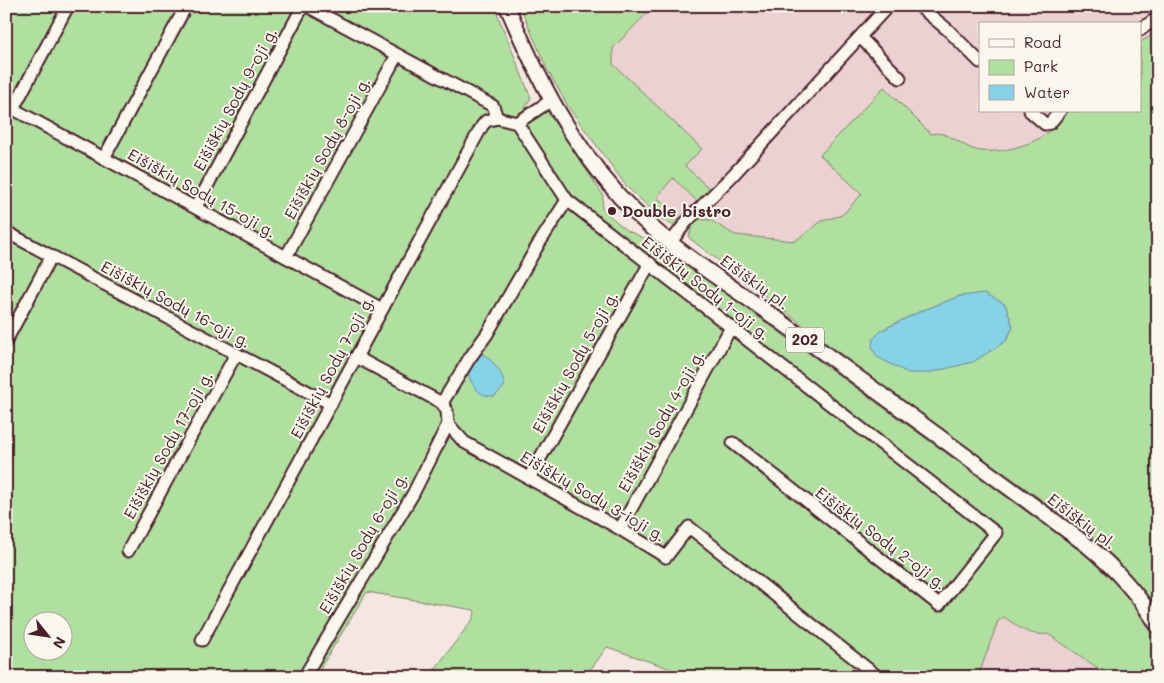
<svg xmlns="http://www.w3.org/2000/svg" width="1164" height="683" viewBox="0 0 1164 683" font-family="Mali,sans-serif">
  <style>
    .built { fill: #ebd1d2 }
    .green { fill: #b0e09f; stroke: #7d8065; fill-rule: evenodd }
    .water { fill: #86d2e6; stroke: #6e8a9b }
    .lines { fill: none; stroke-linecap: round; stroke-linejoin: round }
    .minor-casing { stroke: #4a1f2b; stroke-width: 15 }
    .major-casing { stroke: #4a1f2b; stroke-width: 18 }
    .minor { stroke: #fbf7ec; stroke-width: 11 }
    .major { stroke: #fbf7ec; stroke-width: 14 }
    .poi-dot { fill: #4a1f2b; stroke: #fbf7ec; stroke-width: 2 }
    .labels { text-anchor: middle; stroke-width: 4; stroke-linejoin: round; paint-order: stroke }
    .shield { fill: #fbf7ec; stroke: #7f6065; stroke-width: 1 }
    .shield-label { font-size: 15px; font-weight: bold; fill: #4a1f2b }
    .street-label { font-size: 16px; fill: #4a1f2b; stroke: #fbf7ec }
    .poi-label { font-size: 16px; font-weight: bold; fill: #4a1f2b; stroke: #fbf7ec; text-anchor: start }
  </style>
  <rect width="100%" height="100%" fill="#f4e6e0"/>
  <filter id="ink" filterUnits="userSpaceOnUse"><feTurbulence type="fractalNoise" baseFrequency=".02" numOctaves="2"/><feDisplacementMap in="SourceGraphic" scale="10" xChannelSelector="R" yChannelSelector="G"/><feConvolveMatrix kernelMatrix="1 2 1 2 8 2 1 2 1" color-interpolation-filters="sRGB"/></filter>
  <g filter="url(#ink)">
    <g class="built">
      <path d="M654 6H1158V32L1140 42V24H980V111H1067L1047 133 1026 145 993 151 972 149 862 194 842 215 822 221 795 241 735 235 710 220 691 229 689 238 672 225 681 219 657 198 673 178 710 190 684 165 701 149 613 64V48Z"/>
      <path d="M1004 617 1027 633 1037 636 1048 634 1111 677H978L998 621Z"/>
    </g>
    <g class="green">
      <path d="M6 6H494L531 98 521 114 547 111 603 195 602 209 626 230 655 243 702 276 1081 551 1115 583 1133 604 1158 645V677H1111L1048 634C1029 637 1019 627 1004 617L998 621 978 677H681L683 673 607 647 585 677H555L545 668 536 677H429L473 619 475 613 474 610 367 592 315 677H6ZM32 620H62V650H32Z"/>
      <path d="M520 6H654L613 48V64L702 149 685 166 711 190 699 203 673 178 657 197 681 219 672 225 664 221 627 187 569 108 547 69Z"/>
      <path d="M1158 32V610C1135 578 1114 555 1084 530L892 393 689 238 691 229 697 219 710 220 735 235 795 241 822 221 842 215 862 194 820 155 884 87 931 134C947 130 959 144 973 149 991 156 1031 146 1046 134 1054 128 1060 119 1067 111H1140V42ZM960 296 1005 304 1013 327 1006 341 994 348 882 330 919 312Z"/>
    </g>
    <g class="water">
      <path d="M985 293 1005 304 1013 327 1006 341 973 362 928 373H908L877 357 872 347 873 339 882 330 919 312 960 296Z"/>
      <path d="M481 354C491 356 506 377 504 387L495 396C478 398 472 385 467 371Z"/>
    </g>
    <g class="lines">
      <defs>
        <g id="minor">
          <path d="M307 6 493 106 497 118 517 123 567 200 996 533 939 605 733 443"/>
          <path d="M919 6 948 30 980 62"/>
          <path d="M1140 30 1154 20"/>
          <path d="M860 37 900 78"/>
          <path d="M6 105 382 309"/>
          <path d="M13 109 68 6"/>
          <path d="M1030 111 1045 124 1050 123 1060 111"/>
          <path d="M517 123 550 101"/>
          <path d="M104 158 186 6"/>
          <path d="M196 207 303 6"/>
          <path d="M6 232 331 404"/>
          <path d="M671 242 687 221 732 176 888 6"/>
          <path d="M286 257 397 55"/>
          <path d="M6 341 51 257"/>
          <path d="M356 357 442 403 447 411 448 424 464 442 620 529 666 557 689 527 878 677"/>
          <path d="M442 403 469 359 487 334 538 245 567 200"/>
          <path d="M529 478 650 263"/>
          <path d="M620 529 730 329"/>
          <path d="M128 551 236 354"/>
          <path d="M202 640 482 126 486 121 497 118"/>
          <path d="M304 677 413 494 448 424"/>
        </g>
        <path id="major" d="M507 6C538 79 567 137 620 197 664 245 727 283 780 321 883 396 986 470 1088 546 1116 569 1139 595 1158 626"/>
      </defs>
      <use href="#minor" class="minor-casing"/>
      <use href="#major" class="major-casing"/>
      <use href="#minor" class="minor"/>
      <use href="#major" class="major"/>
    </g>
  </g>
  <circle class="poi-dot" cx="612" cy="211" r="5"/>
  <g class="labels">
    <rect class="shield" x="786" y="327.5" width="38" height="25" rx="4"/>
    <g class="shield-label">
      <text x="805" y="345">202</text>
    </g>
    <g class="street-label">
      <text transform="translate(235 99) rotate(-62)" y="6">Eišiškių Sodų 9-oji g.</text>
      <text transform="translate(327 148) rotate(-61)" y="6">Eišiškių Sodų 8-oji g.</text>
      <text transform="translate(202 193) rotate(29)" y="6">Eišiškių Sodų 15-oji g.</text>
      <text transform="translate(755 282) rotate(36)" y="6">Eišiškių pl.</text>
      <text transform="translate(706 288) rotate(38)" y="6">Eišiškių Sodų 1-oji g.</text>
      <text transform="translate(176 304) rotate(28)" y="6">Eišiškių Sodų 16-oji g.</text>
      <text transform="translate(575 362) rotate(-61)" y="6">Eišiškių Sodų 5-oji g.</text>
      <text transform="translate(332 367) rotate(-62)" y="6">Eišiškių Sodų 7-oji g.</text>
      <text transform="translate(661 421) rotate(-61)" y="6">Eišiškių Sodų 4-oji g.</text>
      <text transform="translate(168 445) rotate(-61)" y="6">Eišiškių Sodų 17-oji g.</text>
      <text transform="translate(593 496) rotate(30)" y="6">Eišiškių Sodų 3-ioji g.</text>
      <text transform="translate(1082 521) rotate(37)" y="6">Eišiškių pl.</text>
      <text transform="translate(881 538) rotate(37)" y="6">Eišiškių Sodų 2-oji g.</text>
      <text transform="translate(363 543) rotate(-60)" y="6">Eišiškių Sodų 6-oji g.</text>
    </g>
    <g class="poi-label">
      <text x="622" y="217">Double bistro</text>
    </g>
  </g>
  <rect width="1164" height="683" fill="none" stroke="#fbf7ec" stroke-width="25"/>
  <rect x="12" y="12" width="1139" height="658" fill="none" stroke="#4a1f2b" stroke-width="2" filter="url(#ink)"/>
  <rect x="979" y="22" width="162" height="90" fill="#fbf7ec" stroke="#b4a19f"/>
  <rect x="989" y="39" width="25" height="8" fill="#fbf7ec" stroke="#b4a19f"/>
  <text x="1024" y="48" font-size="15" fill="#4a1f2b">Road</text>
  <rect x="989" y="60" width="25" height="15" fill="#b0e09f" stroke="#b4a19f"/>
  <text x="1024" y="72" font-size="15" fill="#4a1f2b">Park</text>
  <rect x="989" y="85" width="25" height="15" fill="#86d2e6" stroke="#b4a19f"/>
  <text x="1024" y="98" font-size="15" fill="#4a1f2b">Water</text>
  <g transform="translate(48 636) rotate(120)"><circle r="24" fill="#fbf7ec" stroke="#b4a19f"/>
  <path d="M0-4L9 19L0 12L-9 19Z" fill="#4a1f2b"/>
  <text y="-8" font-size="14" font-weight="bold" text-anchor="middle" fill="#4a1f2b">N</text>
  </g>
</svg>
